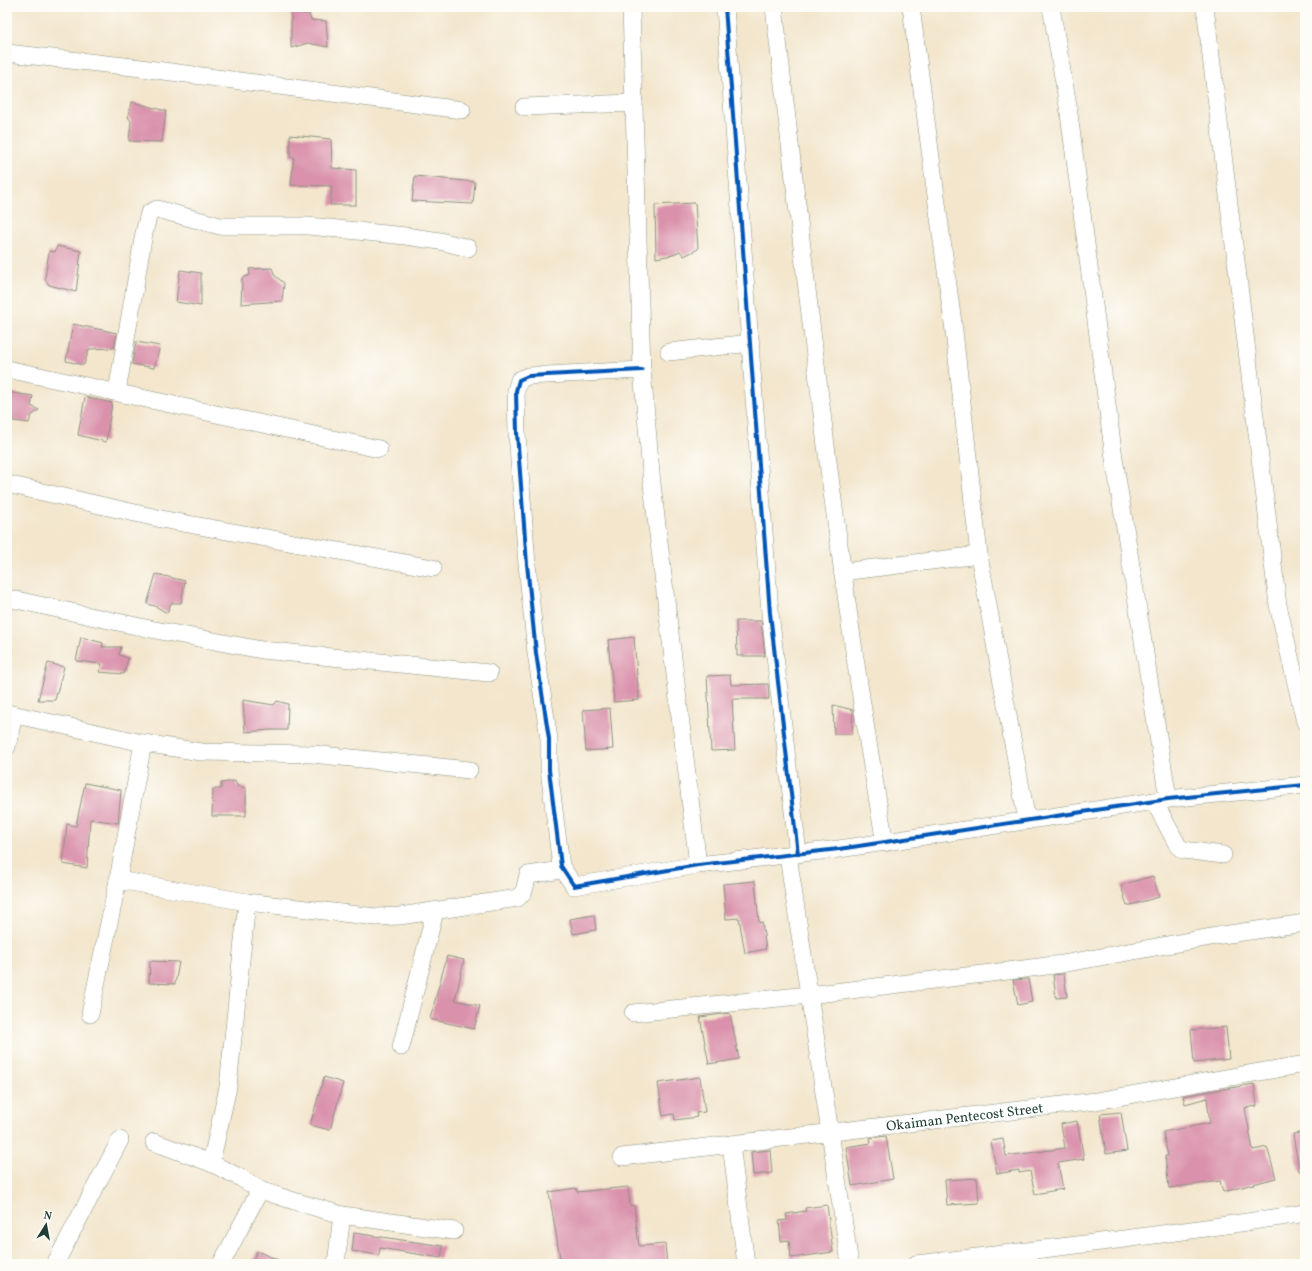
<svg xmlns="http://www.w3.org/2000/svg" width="1312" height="1271" viewBox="0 0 1312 1271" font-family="Vollkorn,serif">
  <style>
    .building { fill: #da92ac }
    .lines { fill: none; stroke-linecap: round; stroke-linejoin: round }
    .minor-casing { stroke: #899280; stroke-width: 18 }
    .minor { stroke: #fff; stroke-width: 17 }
    .cycleway-casing { stroke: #fdfcf7; stroke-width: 6 }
    .cycleway { stroke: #0057b8; stroke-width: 4 }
    .labels { text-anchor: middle; stroke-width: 3; stroke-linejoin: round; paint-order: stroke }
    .street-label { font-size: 14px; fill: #1f3d34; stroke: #fdfcf7 }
  </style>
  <rect width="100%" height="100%" fill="#fdfcf7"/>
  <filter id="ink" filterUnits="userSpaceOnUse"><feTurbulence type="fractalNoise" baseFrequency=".025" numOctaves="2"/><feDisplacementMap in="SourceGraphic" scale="8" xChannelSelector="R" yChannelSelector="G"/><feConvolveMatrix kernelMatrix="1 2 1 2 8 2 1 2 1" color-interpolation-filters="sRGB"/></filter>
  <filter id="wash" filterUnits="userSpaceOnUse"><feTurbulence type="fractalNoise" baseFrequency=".012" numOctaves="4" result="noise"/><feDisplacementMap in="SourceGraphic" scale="16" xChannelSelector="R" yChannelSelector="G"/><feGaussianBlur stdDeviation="0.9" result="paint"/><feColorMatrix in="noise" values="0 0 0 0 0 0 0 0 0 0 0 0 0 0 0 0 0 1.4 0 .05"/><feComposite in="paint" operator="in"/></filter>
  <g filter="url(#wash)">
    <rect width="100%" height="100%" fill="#f3e6cd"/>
    <g id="blocks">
      <g class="building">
        <path d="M291 12 309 14 311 20 326 21 328 47 308 43 291 48Z"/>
        <path d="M132 102 166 111 162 142 129 141 131 121 128 117Z"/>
        <path d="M290 135 331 139 332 168 356 170V205H330L332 186 291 185 294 157H290Z"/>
        <path d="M415 176 475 182 473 204 412 201Z"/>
        <path d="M695 203 698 249 684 256 680 251 673 255 656 258 655 205Z"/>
        <path d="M57 246 81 251 76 292 49 285 45 279 49 251 55 252Z"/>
        <path d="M272 268 275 276 284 283 282 301 241 304 242 278 250 275 249 269Z"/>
        <path d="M180 270 201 273V306L176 302Z"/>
        <path d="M73 324 117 333 114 348 89 349 84 365 66 361Z"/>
        <path d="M136 342 160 346 154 368 132 364Z"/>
        <path d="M7 392 33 396 31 406 39 410 31 416 29 423 7 420Z"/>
        <path d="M85 397 112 403 106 442 78 435Z"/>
        <path d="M156 574 185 581 181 603H171L167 613 155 606 147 604Z"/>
        <path d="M736 621H761L765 656H737Z"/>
        <path d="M81 637 103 643 102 647H121L119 655 128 658 124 674 99 672 102 664 76 661Z"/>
        <path d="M634 637 639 700 614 702 608 640Z"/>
        <path d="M48 663 64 667 55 700H38Z"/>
        <path d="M730 675 731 685 768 684 769 699H732L735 750 711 751 707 676Z"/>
        <path d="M243 700 274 705 277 701 288 704 287 730H270L245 732Z"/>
        <path d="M833 705 853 710 852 734H834Z"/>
        <path d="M610 708 613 749 586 751 583 710Z"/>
        <path d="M235 781 237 786 246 788V816H212L213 789H221V783Z"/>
        <path d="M85 783 121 790 118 823 90 819 87 868 63 864 67 824 76 826Z"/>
        <path d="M1153 876 1159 897 1127 906 1121 885Z"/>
        <path d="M755 881 759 923 762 922 766 949 745 953 739 918 726 919 723 884Z"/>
        <path d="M594 915 596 930 573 934 570 919Z"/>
        <path d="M447 956 464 960 455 1000 480 1006 474 1029 430 1019Z"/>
        <path d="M150 961 179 962 175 984 149 983Z"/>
        <path d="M1064 974 1067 997 1056 998 1053 975Z"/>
        <path d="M1028 979 1032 1002 1018 1005 1013 980Z"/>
        <path d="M730 1013 739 1059 709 1064 700 1017Z"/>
        <path d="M1226 1027 1229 1059 1194 1063 1191 1030Z"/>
        <path d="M324 1077 343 1083 330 1130 310 1125Z"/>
        <path d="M700 1077 705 1112 696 1113 697 1117 675 1120 674 1114 663 1116 658 1083Z"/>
        <path d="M1254 1084 1257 1106 1245 1108 1253 1150 1267 1147 1276 1178 1223 1192 1220 1181 1169 1188 1165 1156H1168L1163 1132 1210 1123 1207 1098 1185 1104 1183 1096Z"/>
        <path d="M1121 1112 1127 1151 1106 1154 1100 1114Z"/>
        <path d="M1077 1121 1084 1159 1058 1163 1063 1189 1035 1194 1030 1171 1019 1173V1170L997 1174 991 1141 1003 1139 1006 1156 1065 1148 1061 1124Z"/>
        <path d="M1305 1132V1171H1299L1293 1134Z"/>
        <path d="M886 1136 893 1179 852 1186 846 1147 871 1143 870 1138Z"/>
        <path d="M770 1150 772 1173 753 1175 751 1152Z"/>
        <path d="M977 1178 979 1203 947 1205 945 1180Z"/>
        <path d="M628 1187 630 1206 634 1205 639 1246 665 1244 667 1264H561L549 1192 576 1188 577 1192Z"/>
        <path d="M827 1205 833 1252 791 1258 789 1240 781 1241 779 1221 787 1220 786 1214 806 1211 805 1208Z"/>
        <path d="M354 1233 443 1246 441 1258 380 1248 379 1255 352 1251Z"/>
        <path d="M257 1251 287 1264H251Z"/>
      </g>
    </g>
  </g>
  <g filter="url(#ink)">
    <use href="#blocks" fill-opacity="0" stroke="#899280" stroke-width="1"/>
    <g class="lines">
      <defs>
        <g id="minor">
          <path d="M631 7 642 370 652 484 698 865"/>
          <path d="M725 7 770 613 798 854"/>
          <path d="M774 7C807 286 836 566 885 843"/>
          <path d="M911 7 954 331 979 555 1027 821"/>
          <path d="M1051 7 1068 106 1114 458 1168 799"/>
          <path d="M1205 7 1278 605 1305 722"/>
          <path d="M7 53 133 67 462 110"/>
          <path d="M524 107 634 103"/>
          <path d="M669 352 751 343"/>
          <path d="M7 369 379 449"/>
          <path d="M642 370 528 376 519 380 516 391 517 433 527 564 536 653 549 739V770L561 866 574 886 698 865 839 849 1168 799 1305 785"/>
          <path d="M117 392 144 233 149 213 157 209 220 226H309L405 236 440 241 468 248"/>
          <path d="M7 484 166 520 433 568"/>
          <path d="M842 572 979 555"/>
          <path d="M7 598 150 629 262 650 489 673"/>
          <path d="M7 713 143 743 201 752 312 754 469 770"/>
          <path d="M7 747 14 715"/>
          <path d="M1154 801 1178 846 1183 850 1223 855"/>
          <path d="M788 856 850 1264"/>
          <path d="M118 880 247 902 376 917 400 916 518 898 524 891 528 875 562 870"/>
          <path d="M633 1013 809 995 1016 970 1062 964 1222 935 1305 923"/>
          <path d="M90 1014 118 880 143 743"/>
          <path d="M401 1047 435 911"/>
          <path d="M154 1142 211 1163 241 1178 260 1190 297 1202 342 1215 454 1231"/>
          <path d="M731 1144 746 1264"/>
          <path id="s1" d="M622 1157 1096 1101 1305 1064"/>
          <path d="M211 1163 228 1087 247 902"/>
          <path d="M55 1264 120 1140"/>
          <path d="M221 1264 260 1190"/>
          <path d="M336 1264 342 1215"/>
          <path d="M916 1264C1046 1249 1176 1234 1305 1213"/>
        </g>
      </defs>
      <use href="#minor" class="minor-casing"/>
      <use href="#minor" class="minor"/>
      <defs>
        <g id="cycleway">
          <path d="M725 7 770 613 798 854"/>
          <path d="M642 370 528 376 519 380 516 391 517 433 527 564 536 653 549 739V770L561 866 574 886 698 865 839 849 1168 799 1305 785"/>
        </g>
      </defs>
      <use href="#cycleway" class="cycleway-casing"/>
      <use href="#cycleway" class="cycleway"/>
    </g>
  </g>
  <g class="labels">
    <g class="street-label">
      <text dy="5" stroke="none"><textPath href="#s1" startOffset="345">Okaiman Pentecost Street</textPath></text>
    </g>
  </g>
  <rect width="1312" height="1271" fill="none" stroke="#fdfcf7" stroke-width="24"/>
  <g transform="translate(46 1225) rotate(11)" stroke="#fdfcf7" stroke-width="3" paint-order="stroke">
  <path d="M0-3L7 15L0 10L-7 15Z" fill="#1f3d34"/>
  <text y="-6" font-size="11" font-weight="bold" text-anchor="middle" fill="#1f3d34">N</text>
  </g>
</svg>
